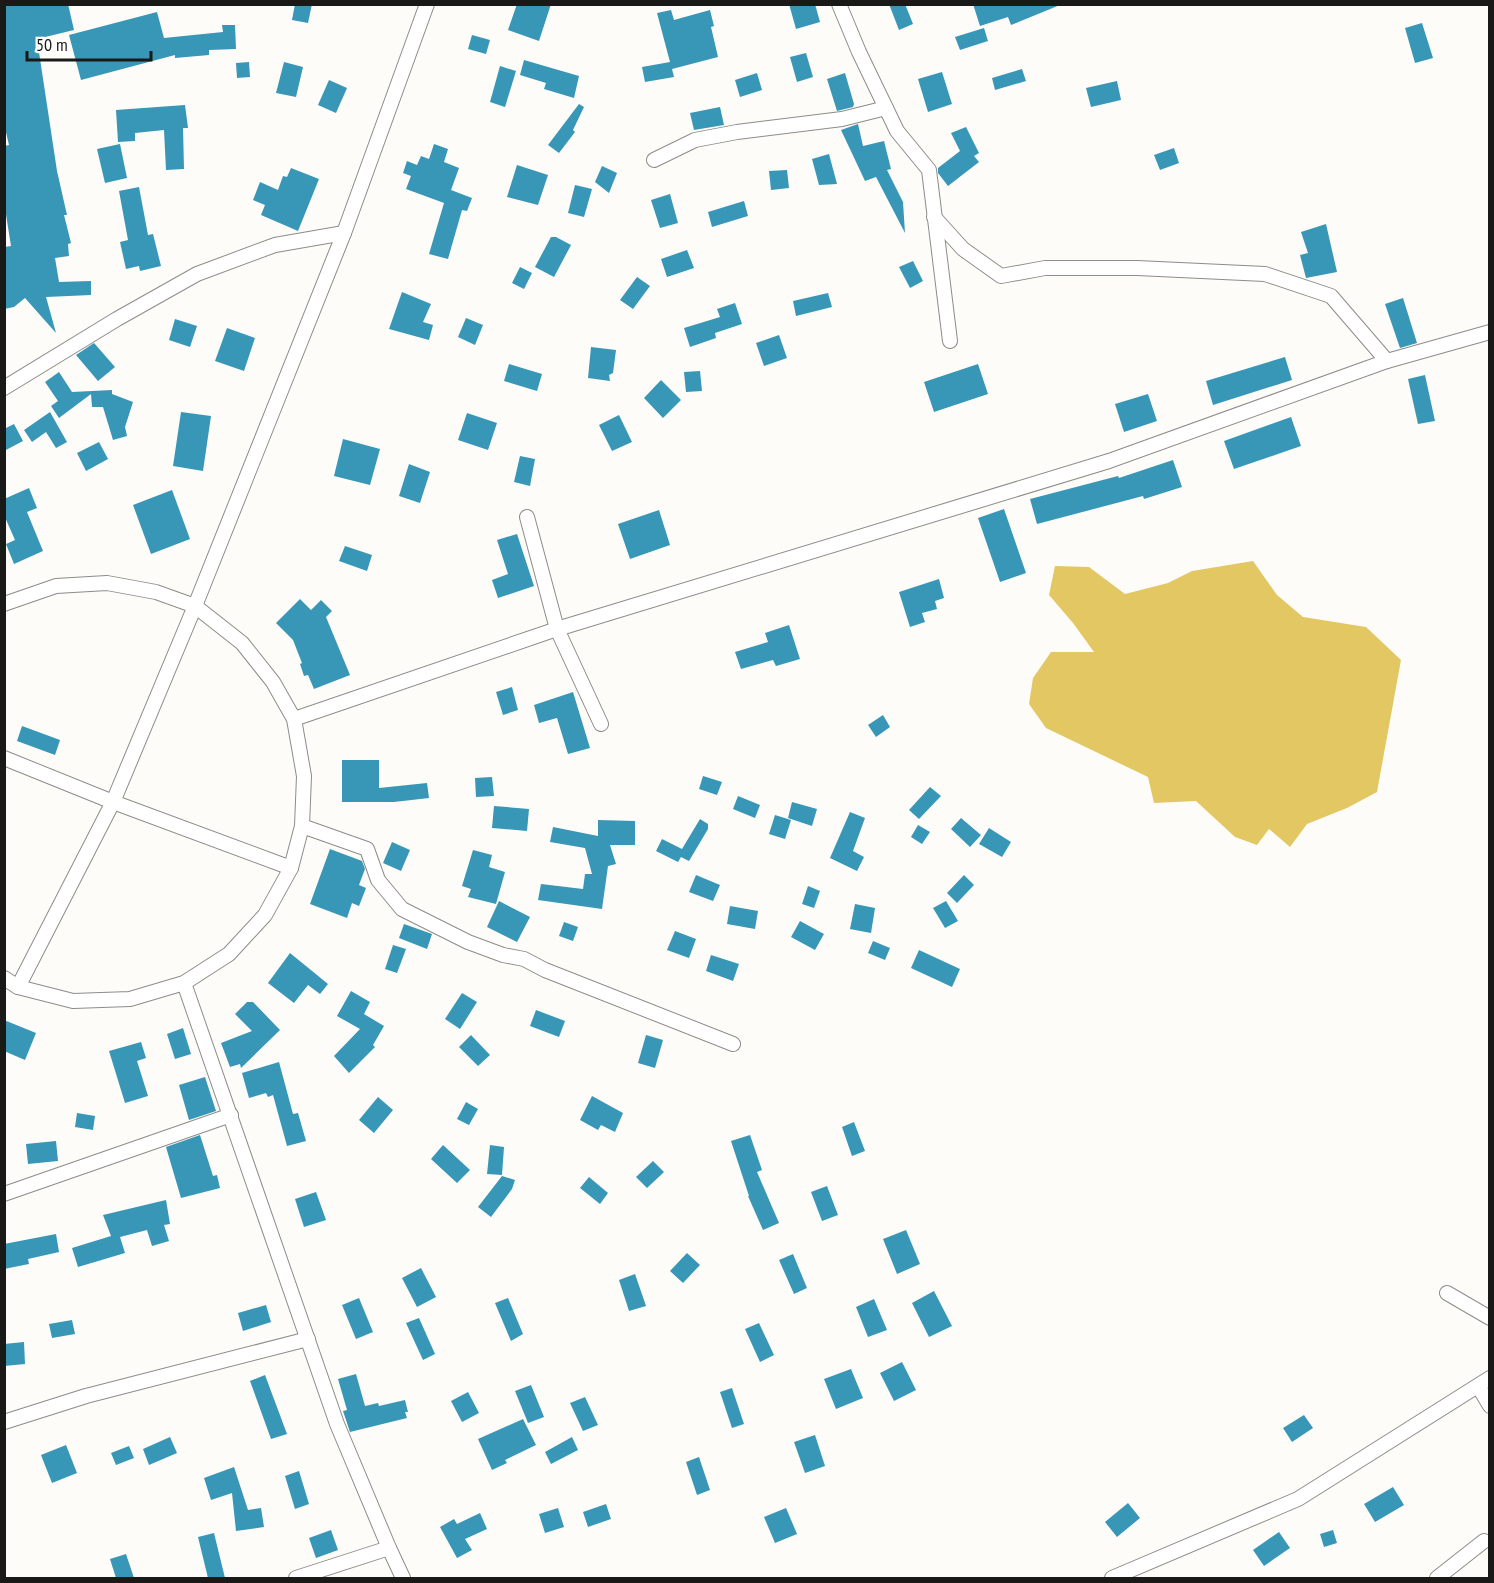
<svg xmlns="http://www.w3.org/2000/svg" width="1494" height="1583" viewBox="0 0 1494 1583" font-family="'PT Sans Narrow',sans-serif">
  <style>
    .forest { fill: #e2c763 }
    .building { fill: #3896b7 }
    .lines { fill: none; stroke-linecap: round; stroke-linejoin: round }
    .street-casing { stroke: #8d8c8a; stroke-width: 16 }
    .street { stroke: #fff; stroke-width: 14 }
  </style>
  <rect width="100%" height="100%" fill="#fdfcf9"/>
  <path class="forest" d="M1253 561 1277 595 1303 617 1366 627 1401 660 1377 792 1347 808 1307 824 1290 847 1269 829 1257 845 1235 837 1196 801 1154 803 1148 777 1046 728 1029 704 1033 678 1051 652H1094L1073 623 1049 595 1055 566 1089 567 1125 594 1168 583 1192 571Z"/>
  <g class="building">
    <path d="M4 4H68L74 30 37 39 57 171 67 215H64L71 243 68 244 69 256 55 258 59 282 91 281V295L46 297 56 333 25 298 14 307 4 309V247L11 246 4 202V146L9 145 4 124Z"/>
    <path d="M295 4H312L308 23 292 20Z"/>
    <path d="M517 4H551L539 41 508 30Z"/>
    <path d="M789 4H815L820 22 796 29Z"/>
    <path d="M889 4H905L913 24 899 30Z"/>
    <path d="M973 4H1060V5L1011 25 1008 17 980 26Z"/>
    <path d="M671 10 674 20 710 10 714 26 711 27 718 57 672 69 674 77 645 82 642 67 670 62 657 13Z"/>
    <path d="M157 12 164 38 223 32 222 25H235L236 49 209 50V55L175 58V55L81 80 69 35Z"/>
    <path d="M1422 23 1433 58 1415 63 1405 28Z"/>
    <path d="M984 28 988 41 960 50 955 37Z"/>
    <path d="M472 35 490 40 486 54 468 49Z"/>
    <path d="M806 53 813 77 797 82 790 57Z"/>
    <path d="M524 60 579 76 574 98 544 89 546 83 520 75Z"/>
    <path d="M249 62 250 77 237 78 236 63Z"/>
    <path d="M284 62 303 67 296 97 276 93Z"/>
    <path d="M500 66 516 71 505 107 490 102Z"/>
    <path d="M1022 69 1026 81 995 90 992 78Z"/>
    <path d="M942 72 952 104 928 112 918 79Z"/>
    <path d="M757 73 762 90 740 97 735 80Z"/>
    <path d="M845 73 854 104 853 107 837 111 827 79Z"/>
    <path d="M329 80 347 88 336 113 318 105Z"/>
    <path d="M1117 81 1121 100 1091 107 1086 88Z"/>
    <path d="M579 104 584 107 573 130 575 132 559 153 548 145Z"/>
    <path d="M185 105 188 128H183L184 169 166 170 164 130 135 133V141L118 142 116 110Z"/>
    <path d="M720 107 724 125 694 130 690 113Z"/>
    <path d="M858 124 863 146 884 141 891 169 887 170 903 202 905 233 876 177 865 181 841 130Z"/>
    <path d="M966 127 979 153 974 156 979 162 948 186 938 173V168L960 151 951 133Z"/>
    <path d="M120 144 127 178 105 183 97 149Z"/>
    <path d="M434 144 448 149 444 162 459 168 451 190 472 198 467 211 462 210 448 259 429 254 444 203 406 189 411 176 403 173 407 161 417 165 421 156 429 159Z"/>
    <path d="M1174 148 1179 163 1160 170 1154 155Z"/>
    <path d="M829 154 837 184 819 185 812 159Z"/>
    <path d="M517 165 548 175 538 205 507 197Z"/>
    <path d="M602 166 617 173 609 193 595 182Z"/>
    <path d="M291 168 319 179 298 231 261 215 265 205 253 200 260 182 278 190 283 176 287 177Z"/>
    <path d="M787 170 789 188 771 190 769 171Z"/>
    <path d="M575 185 592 189 584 217 568 213Z"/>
    <path d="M139 187 148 235 153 234 161 266 140 271 139 266 126 269 120 242 128 240 119 191Z"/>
    <path d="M670 194 678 223 660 228 651 200Z"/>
    <path d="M744 201 748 216 712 227 708 212Z"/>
    <path d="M1326 224 1337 272 1306 278 1300 255 1308 253 1301 232Z"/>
    <path d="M551 237H556L571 245 554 277 535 267Z"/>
    <path d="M687 250 694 268 667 277 661 259Z"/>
    <path d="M913 261 923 281 910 288 899 267Z"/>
    <path d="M520 267 532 273 524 289 512 283Z"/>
    <path d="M637 277 650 286 633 309 620 300Z"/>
    <path d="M402 292 431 304 423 322 433 325 429 340 389 329Z"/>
    <path d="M828 293 832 307 796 316 793 301Z"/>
    <path d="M1403 298 1417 343 1400 348 1385 304Z"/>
    <path d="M735 303 742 324 715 333 716 338 690 347 684 328 720 317 717 309Z"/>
    <path d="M466 318 483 325 475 345 458 337Z"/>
    <path d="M175 319 197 326 190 347 169 340Z"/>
    <path d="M227 328 255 338 244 371 215 361Z"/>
    <path d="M779 335 787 358 764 366 756 343Z"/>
    <path d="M94 343 115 367 98 381 76 355Z"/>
    <path d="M591 347 616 350 613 373 609 375 610 381 588 378Z"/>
    <path d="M1285 357 1292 380 1213 405 1206 381Z"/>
    <path d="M509 364 542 374 537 391 504 381Z"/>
    <path d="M978 364 988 394 934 412 924 382Z"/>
    <path d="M700 371 702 391 686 392 684 372Z"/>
    <path d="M59 372 72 392 112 390V394L133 402 125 427 127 436 113 440 103 407H92L91 394 59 418 51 406 58 401 45 382Z"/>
    <path d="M1425 375 1435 421 1418 424 1408 379Z"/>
    <path d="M661 380 681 400 663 418 644 398Z"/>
    <path d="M1148 394 1157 421 1124 432 1115 404Z"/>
    <path d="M50 412 67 442 56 448 46 432 32 442 24 430Z"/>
    <path d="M181 412 211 416 203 471 173 466Z"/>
    <path d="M467 413 497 423 488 450 458 440Z"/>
    <path d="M619 415 632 442 612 451 599 425Z"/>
    <path d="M1291 417 1301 446 1234 469 1224 441Z"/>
    <path d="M14 424 23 441 4 451V429Z"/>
    <path d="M343 439 380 449 370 485 334 476Z"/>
    <path d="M99 442 108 459 86 471 77 453Z"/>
    <path d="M520 456 535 459 530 486 514 482Z"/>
    <path d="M1173 460 1182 487 1144 499 1143 496 1037 524 1030 499 1118 476 1119 478Z"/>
    <path d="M409 464 430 472 420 503 399 496Z"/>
    <path d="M29 488 37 508 27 512 43 551 14 564 6 544 15 540 4 515V499Z"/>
    <path d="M172 490 190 539 151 554 133 505Z"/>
    <path d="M1004 509 1026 573 1000 582 978 518Z"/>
    <path d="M659 510 670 545 630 559 618 524Z"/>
    <path d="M517 534 534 586 498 598 492 580 508 574 497 540Z"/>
    <path d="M345 546 372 555 367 571 339 561Z"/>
    <path d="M939 579 944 598 935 601 937 609 922 613 925 622 910 627 899 592Z"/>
    <path d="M300 599 311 610 321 600 332 611 326 617 350 675 314 689 308 675 304 676 300 664 302 663 293 640 276 623Z"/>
    <path d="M789 625 800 659 776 666 773 660 741 669 735 652 768 642 765 633Z"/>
    <path d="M512 687 518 710 503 715 496 692Z"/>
    <path d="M573 692 590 748 568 754 557 718 539 723 534 705Z"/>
    <path d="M883 715 890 727 876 737 868 725Z"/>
    <path d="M22 726 60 740 55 755 17 741Z"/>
    <path d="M342 760H379V788L427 783 429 798 394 802H342Z"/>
    <path d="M703 776 722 782 717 795 699 789Z"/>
    <path d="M492 777 494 796 476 797 475 778Z"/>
    <path d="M930 787 941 796 919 819 909 810Z"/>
    <path d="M738 796 760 805 755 818 733 809Z"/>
    <path d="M792 802 817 809 812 826 788 818Z"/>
    <path d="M494 806 529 809 527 831 492 828Z"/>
    <path d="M850 812 865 818 853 851 864 857 857 871 830 858Z"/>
    <path d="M775 815 791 820 785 839 769 834Z"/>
    <path d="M961 818 981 835 970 847 951 829Z"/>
    <path d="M700 819 708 824V829L689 861 681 857 678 862 656 851 662 839 682 849Z"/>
    <path d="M598 820 635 821V845H610L616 864 608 866 602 909 538 900 541 884 583 889 585 874H592L585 848 550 842 553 827 598 836Z"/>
    <path d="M918 825 930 832 922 844 911 837Z"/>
    <path d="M989 828 1011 842 1002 857 979 844Z"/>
    <path d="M392 842 410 850 401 871 383 863Z"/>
    <path d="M330 849 362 861 365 869 359 885 366 888 359 906 352 903 347 918 310 904Z"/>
    <path d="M473 850 492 855 489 867 505 872 496 904 468 897 471 889 462 886Z"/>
    <path d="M696 875 720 885 713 901 689 892Z"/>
    <path d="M964 875 974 885 957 903 947 893Z"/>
    <path d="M808 886 820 891 814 908 802 904Z"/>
    <path d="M499 901 530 917 517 942 487 927Z"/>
    <path d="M946 901 958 921 945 928 933 908Z"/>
    <path d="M855 904 875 908 871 933 850 929Z"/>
    <path d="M730 906 758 911 755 929 727 924Z"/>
    <path d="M800 921 824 934 815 950 791 937Z"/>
    <path d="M564 922 578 927 573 941 559 936Z"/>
    <path d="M404 924 432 934 427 949 399 938Z"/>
    <path d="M675 931 696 939 689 958 667 950Z"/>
    <path d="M873 941 890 948 885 960 868 953Z"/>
    <path d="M393 945 406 949 397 973 385 969Z"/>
    <path d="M919 950 960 969 952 987 911 968Z"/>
    <path d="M290 953 328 984 320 994 308 985 294 1003 268 983Z"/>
    <path d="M711 955 739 964 733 981 706 971Z"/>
    <path d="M351 991 370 1002 364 1014 384 1026 373 1045 375 1047 349 1073 334 1056 360 1029 337 1016Z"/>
    <path d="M462 993 477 1002 460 1029 445 1019Z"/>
    <path d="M247 1002H253L280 1030 241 1068 240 1064 230 1067 221 1043 252 1031 235 1014Z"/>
    <path d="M536 1010 565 1021 559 1037 530 1026Z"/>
    <path d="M4 1020 36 1033 25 1060 4 1051Z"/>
    <path d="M183 1028 191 1054 175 1059 167 1034Z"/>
    <path d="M471 1035 490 1055 478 1066 459 1047Z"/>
    <path d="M646 1035 663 1040 655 1068 638 1063Z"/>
    <path d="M141 1042 146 1058 137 1061 148 1096 125 1103 109 1051Z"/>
    <path d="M279 1062 293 1114 298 1113 306 1141 287 1146 273 1095 268 1097 266 1093 249 1098 242 1073Z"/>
    <path d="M205 1077 216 1111 189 1120 179 1085Z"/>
    <path d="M592 1096 623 1113 615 1132 601 1125 598 1130 580 1120Z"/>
    <path d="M378 1097 393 1110 374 1133 359 1120Z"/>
    <path d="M466 1102 478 1109 469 1125 457 1119Z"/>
    <path d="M77 1113 95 1116 93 1130 75 1127Z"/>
    <path d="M854 1122 865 1151 852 1156 842 1127Z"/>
    <path d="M200 1135 213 1176 217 1175 220 1188 181 1198 166 1147Z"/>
    <path d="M750 1135 762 1170 757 1172 779 1223 763 1230 748 1196H749L731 1141Z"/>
    <path d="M56 1141 58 1161 28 1164 26 1144Z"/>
    <path d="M443 1145 470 1170 457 1183 431 1159Z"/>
    <path d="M490 1145 504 1147 502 1175 487 1174Z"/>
    <path d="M653 1161 664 1172 647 1188 636 1177Z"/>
    <path d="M502 1176 515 1180 512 1189 491 1217 478 1207Z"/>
    <path d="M589 1177 608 1193 600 1204 580 1188Z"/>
    <path d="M827 1186 838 1215 822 1221 811 1192Z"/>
    <path d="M316 1192 326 1220 304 1227 295 1199Z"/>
    <path d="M166 1200 170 1224 164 1225 169 1241 152 1246 147 1230 120 1237 125 1253 78 1267 72 1248 111 1236 103 1215Z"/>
    <path d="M906 1230 920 1264 897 1274 883 1239Z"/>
    <path d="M56 1234 59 1252 28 1259 29 1264 4 1269V1244Z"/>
    <path d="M687 1253 700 1265 683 1283 670 1271Z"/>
    <path d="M793 1254 807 1288 794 1294 779 1260Z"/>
    <path d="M421 1268 436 1297 417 1307 402 1278Z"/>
    <path d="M635 1274 646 1306 629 1311 619 1280Z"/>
    <path d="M934 1291 952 1326 929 1337 912 1303Z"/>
    <path d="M359 1298 373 1332 356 1339 342 1305Z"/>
    <path d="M508 1298 523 1334 511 1341 495 1303Z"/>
    <path d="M874 1299 887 1330 868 1337 856 1307Z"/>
    <path d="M266 1305 271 1322 243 1331 238 1313Z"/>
    <path d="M419 1318 435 1354 423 1360 406 1323Z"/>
    <path d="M72 1320 75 1334 52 1338 49 1324Z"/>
    <path d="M759 1323 774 1355 760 1362 745 1329Z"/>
    <path d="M24 1342 25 1364 4 1366V1344Z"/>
    <path d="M902 1362 916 1390 894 1401 880 1373Z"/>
    <path d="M851 1369 863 1398 836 1409 824 1379Z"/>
    <path d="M356 1374 365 1406 378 1403 379 1406 405 1400 408 1412H405L407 1418 350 1432 343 1411 347 1410 338 1379Z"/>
    <path d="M265 1375 287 1434 271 1439 250 1381Z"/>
    <path d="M531 1385 544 1417 528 1423 515 1391Z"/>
    <path d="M732 1388 744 1424 732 1428 720 1392Z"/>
    <path d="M468 1392 479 1413 462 1422 451 1401Z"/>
    <path d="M585 1397 598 1425 583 1431 570 1403Z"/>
    <path d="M1304 1415 1313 1428 1292 1442 1283 1428Z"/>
    <path d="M523 1419 536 1445 505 1460 507 1463 492 1470 478 1439Z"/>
    <path d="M815 1435 825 1466 805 1473 794 1442Z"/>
    <path d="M170 1437 177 1453 149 1465 143 1449Z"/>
    <path d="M572 1437 578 1450 551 1464 545 1452Z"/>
    <path d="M66 1445 77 1473 52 1483 41 1455Z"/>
    <path d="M129 1446 134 1458 116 1465 111 1453Z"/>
    <path d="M699 1457 710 1490 697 1495 686 1462Z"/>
    <path d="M234 1467 248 1510 261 1508 264 1527 236 1531 232 1493 211 1500 204 1478Z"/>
    <path d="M299 1471 309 1504 295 1509 285 1476Z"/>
    <path d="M1393 1487 1404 1505 1375 1522 1364 1504Z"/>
    <path d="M1128 1503 1140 1518 1117 1537 1105 1522Z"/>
    <path d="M606 1504 611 1519 588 1527 583 1512Z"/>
    <path d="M558 1508 564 1527 545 1533 539 1514Z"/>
    <path d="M786 1508 797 1534 775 1543 764 1517Z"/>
    <path d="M480 1513 487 1529 465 1539 472 1550 457 1558 440 1527 454 1519 457 1524Z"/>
    <path d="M331 1530 338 1550 316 1558 309 1538Z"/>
    <path d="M1333 1530 1337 1543 1324 1547 1320 1534Z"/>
    <path d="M1279 1532 1290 1548 1264 1566 1253 1550Z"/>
    <path d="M214 1533 225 1578H208L198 1537Z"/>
    <path d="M126 1554 134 1578H116L110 1559Z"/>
  </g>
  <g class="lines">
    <defs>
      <g id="street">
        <path d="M839 4 859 52 897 131 929 170 950 341"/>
        <path d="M654 160 695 140 737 132 842 119 886 108"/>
        <path d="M934 217 963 249 1001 276 1045 268H1137L1265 274 1331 296 1387 361"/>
        <path d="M4 388 117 319 197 274 275 245 344 233"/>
        <path d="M527 517 557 629 601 724"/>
        <path d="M4 604 56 586 107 583 156 592 195 606 242 643 273 682 294 719 304 776 302 826 291 868 265 915 229 954 184 983 130 999 73 1001 18 987 4 978"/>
        <path d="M294 719 557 629 1109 461 1387 361 1490 332"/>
        <path d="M4 758 113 802 291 868"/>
        <path d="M302 826 367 849 378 880 402 909 468 942 503 955 524 959 545 970 733 1044"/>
        <path d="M184 983 337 1424 389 1548"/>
        <path d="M18 987 113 802 195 606 344 233 427 4"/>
        <path d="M4 1194 231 1115"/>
        <path d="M1447 1293 1490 1318"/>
        <path d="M1478 1386 1490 1406"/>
        <path d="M4 1422 86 1396 308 1339"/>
        <path d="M296 1578 389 1548 403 1578"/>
        <path d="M1112 1578 1298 1499 1490 1378"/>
        <path d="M1437 1578 1484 1541"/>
      </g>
    </defs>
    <use href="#street" class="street-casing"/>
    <use href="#street" class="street"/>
  </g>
  <rect width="1494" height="1583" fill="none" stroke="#191918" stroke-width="12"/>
  <path d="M27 51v9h124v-9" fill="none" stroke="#191918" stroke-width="3"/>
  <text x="36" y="51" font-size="18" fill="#191918" stroke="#ffffff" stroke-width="4.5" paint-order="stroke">50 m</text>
</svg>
